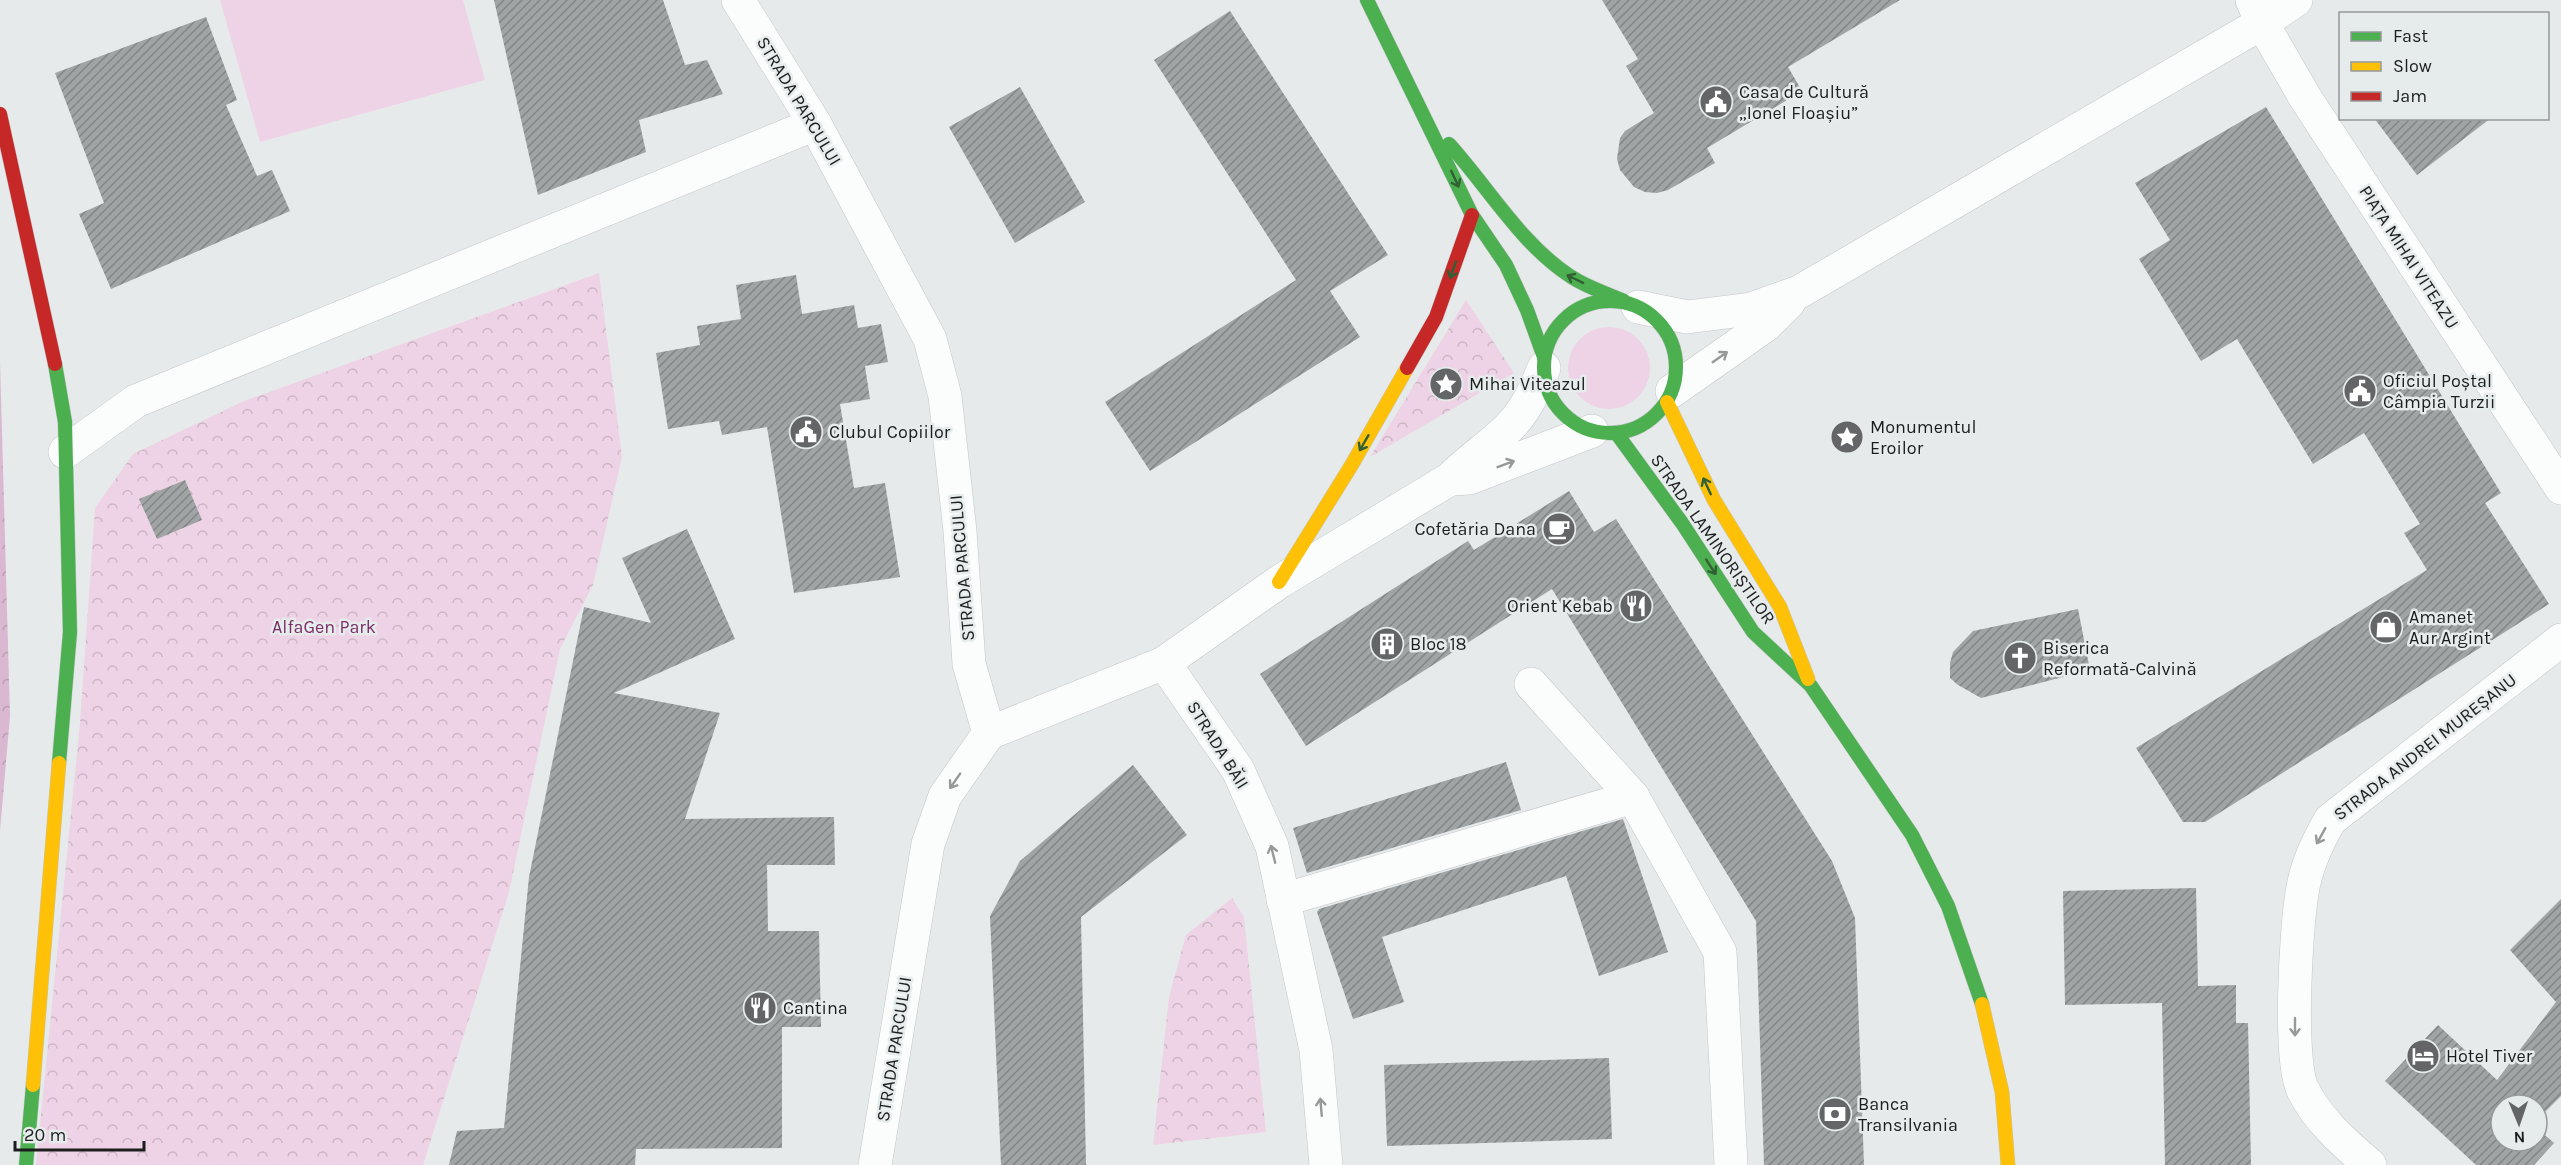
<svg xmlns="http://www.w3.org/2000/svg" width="2561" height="1165" viewBox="0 0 2561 1165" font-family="Karla,sans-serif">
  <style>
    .grass { fill: #eed3e6 }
    .forest { fill: url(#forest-crowns) }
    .park { fill: url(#park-crowns) }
    .building { fill: url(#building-hatch) }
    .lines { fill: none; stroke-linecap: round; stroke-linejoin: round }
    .street-casing { stroke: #c3c6c7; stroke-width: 34 }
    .fast-casing { stroke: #c3c6c7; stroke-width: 15 }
    .slow-casing { stroke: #c3c6c7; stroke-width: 15 }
    .jam-casing { stroke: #c3c6c7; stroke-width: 15 }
    .street { stroke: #fbfcfc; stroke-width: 33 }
    .fast { stroke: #4caf50; stroke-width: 14 }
    .slow { stroke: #ffc107; stroke-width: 14 }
    .jam { stroke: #c62828; stroke-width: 14 }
    .oneway { stroke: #325f34 }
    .oneway2 { stroke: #979898 }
    .labels { text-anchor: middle; stroke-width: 5; stroke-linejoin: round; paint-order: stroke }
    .poi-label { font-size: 18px; fill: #1c1e1e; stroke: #e6ebec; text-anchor: start }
    .street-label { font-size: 18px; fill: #1c1e1e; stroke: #e6ebec }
    .park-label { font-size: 18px; fill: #7c2f67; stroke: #e6ebec }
  </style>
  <defs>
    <pattern id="forest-crowns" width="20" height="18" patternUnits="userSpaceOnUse" patternTransform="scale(1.5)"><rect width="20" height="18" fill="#dab8d1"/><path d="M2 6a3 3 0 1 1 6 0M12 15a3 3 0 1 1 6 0" fill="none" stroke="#ba9eb3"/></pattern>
    <pattern id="park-crowns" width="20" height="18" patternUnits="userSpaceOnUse" patternTransform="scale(1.5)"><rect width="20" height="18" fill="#eed3e6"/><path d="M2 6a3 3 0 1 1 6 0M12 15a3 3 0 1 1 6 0" fill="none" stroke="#ccb5c5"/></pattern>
    <pattern id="building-hatch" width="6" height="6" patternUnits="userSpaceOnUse" patternTransform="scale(1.5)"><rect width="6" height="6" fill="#a1a4a4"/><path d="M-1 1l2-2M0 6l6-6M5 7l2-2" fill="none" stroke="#828585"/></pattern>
  </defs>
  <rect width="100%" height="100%" fill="#e7eaeb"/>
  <g class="grass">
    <path d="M220 0H463L485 80 260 142Z"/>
    <circle cx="1609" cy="368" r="41"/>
  </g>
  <path class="forest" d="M0 361 10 716 0 831Z"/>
  <g class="park">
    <path d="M599 273 622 457 593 585 560 649 509 892 423 1165H36L80 723 95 508 133 454 244 401Z"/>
    <path d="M1466 300 1514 373 1370 457Z"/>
    <path d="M1232 898 1244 917 1266 1132 1153 1145 1169 997 1186 935Z"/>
  </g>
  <g class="building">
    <path d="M494 0H663L685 65 707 60 723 94 639 120 646 152 538 195Z"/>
    <path d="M1602 0H1900L1788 67 1802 91 1707 148 1715 163 1668 190 1657 193 1645 192 1634 187 1620 170 1617 159 1620 138 1625 131 1654 113 1626 66 1638 59Z"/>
    <path d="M1230 11 1388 255 1330 291 1360 337 1150 471 1105 402 1296 280 1154 60Z"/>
    <path d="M206 17 237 100 226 105 257 176 272 170 290 211 111 289 79 214 104 203 55 73Z"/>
    <path d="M1020 87 1085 202 1015 243 949 127Z"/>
    <path d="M2266 107 2501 493 2485 503 2549 604 2205 822H2183L2136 748 2427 570 2404 533 2420 524 2364 433 2313 464 2237 339 2201 361 2139 259 2170 240 2135 183Z"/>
    <path d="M2374 118H2491L2417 175Z"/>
    <path d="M796 275 802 314 854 305 858 328 881 324 888 362 865 366 870 399 840 404 854 488 885 483 900 577 794 593 767 427 722 435 719 421 668 429 656 353 700 345 697 326 741 319 736 285Z"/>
    <path d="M185 480 202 520 157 539 139 499Z"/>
    <path d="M1569 491 1594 532 1616 519 1832 861 1855 918 1864 1165H1764L1756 921 1552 589 1306 746 1260 674 1468 541 1474 550Z"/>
    <path d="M687 529 735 639 614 693 720 713 685 819 834 817 835 865H767L768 931H819L821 1027H782V1148L636 1149 635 1165H449L457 1131 504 1128 529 877 584 607 651 623 622 558Z"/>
    <path d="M2078 609 2090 670 1981 698 1958 685 1950 678V663L1953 652 1973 631Z"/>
    <path d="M1506 762 1521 810 1307 873 1293 828Z"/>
    <path d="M1133 765 1187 835 1081 917 1086 1165H1001L990 916 1020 861Z"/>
    <path d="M1623 819 1668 952 1599 976 1566 876 1382 937 1404 1002 1353 1019 1317 912 1319 909Z"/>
    <path d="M2196 888 2198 986 2236 985V1023H2248L2251 1165H2165L2162 1003 2065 1005 2063 891Z"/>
    <path d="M2561 899V1096L2537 1120V1105H2501V1141H2537V1128L2554 1143 2534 1165H2476L2385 1081 2438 1025 2497 1080 2556 1002 2510 950Z"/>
    <path d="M1609 1058 1612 1139 1387 1146 1384 1065Z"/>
  </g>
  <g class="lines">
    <defs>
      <g id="street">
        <path d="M738 0 815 124 930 339 945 396 960 531 969 664 989 733"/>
        <path d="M2252 0 2262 23 2306 99 2561 488"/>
        <path d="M1638 307 1687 317 1751 309 1799 292 2262 23 2296 0"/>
        <path d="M1672 391 1766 325 1789 302"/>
        <path d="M65 452 136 401 815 124"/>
        <path d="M1452 479 1469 478 1592 431"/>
        <path d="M1164 663 1238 770 1272 846 1316 1050 1326 1165"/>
        <path d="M1531 684 1633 797"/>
        <path d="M989 733 1164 663 1279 582 1450 479C1470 458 1496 443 1514 422 1528 406 1536 387 1544 368"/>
        <path d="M1283 900 1633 797 1720 952 1731 1165"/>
        <path d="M875 1165 928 844 945 796 989 733"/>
        <path d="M2370 1165C2344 1143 2318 1120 2303 1090 2288 1060 2296 929 2302 893 2306 866 2317 843 2330 820L2561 640"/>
      </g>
      <g id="fast">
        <path d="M1367 0 1472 215 1506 265 1527 310 1544 357"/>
        <path d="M1449 144C1488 187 1521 244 1570 276 1586 287 1606 293 1624 301"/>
        <circle cx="1610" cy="367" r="66"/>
        <path d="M55 364 65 422 70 632 59 763"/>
        <path d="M1617 434 1682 523 1753 632 1811 686 1912 835 1948 906 1982 1004"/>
        <path d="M26 1165 33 1085"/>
      </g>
      <g id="slow">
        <path d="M1667 402 1714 500 1780 607 1808 679"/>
        <path d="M1279 582 1351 466 1407 368"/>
        <path d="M1982 1004 2002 1092 2008 1165"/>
        <path d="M33 1085 59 763"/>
      </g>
      <g id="jam">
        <path d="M0 114 55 364"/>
        <path d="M1407 368 1436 317 1472 215"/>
      </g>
    </defs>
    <use href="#street" class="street-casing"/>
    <use href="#fast" class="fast-casing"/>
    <use href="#slow" class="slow-casing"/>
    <use href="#jam" class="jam-casing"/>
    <use href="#street" class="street"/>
    <use href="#fast" class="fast"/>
    <use href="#slow" class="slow"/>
    <use href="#jam" class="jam"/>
  </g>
  <defs><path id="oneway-shaft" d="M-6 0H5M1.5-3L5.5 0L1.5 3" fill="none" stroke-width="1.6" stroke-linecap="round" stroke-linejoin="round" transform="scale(1.5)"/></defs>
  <g class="oneway">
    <use href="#oneway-shaft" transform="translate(1455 179) rotate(65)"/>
    <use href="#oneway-shaft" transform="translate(1453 270) rotate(109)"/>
    <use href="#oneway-shaft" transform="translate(1575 279) rotate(-154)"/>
    <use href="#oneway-shaft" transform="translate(1364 443) rotate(120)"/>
    <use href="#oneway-shaft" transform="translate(1707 486) rotate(-115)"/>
    <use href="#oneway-shaft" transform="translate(1711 567) rotate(57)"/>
  </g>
  <g class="oneway2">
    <use href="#oneway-shaft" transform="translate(1720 357) rotate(-35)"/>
    <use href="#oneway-shaft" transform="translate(1506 464) rotate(-21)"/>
    <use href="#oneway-shaft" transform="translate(955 781) rotate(125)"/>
    <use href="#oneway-shaft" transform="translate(2321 836) rotate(119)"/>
    <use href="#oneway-shaft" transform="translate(1273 854) rotate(-104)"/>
    <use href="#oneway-shaft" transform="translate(2295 1027) rotate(90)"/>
    <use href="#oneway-shaft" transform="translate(1321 1107) rotate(-95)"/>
  </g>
  <defs>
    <symbol id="civic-disc" viewBox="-11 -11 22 22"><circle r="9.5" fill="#636566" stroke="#e6ebec"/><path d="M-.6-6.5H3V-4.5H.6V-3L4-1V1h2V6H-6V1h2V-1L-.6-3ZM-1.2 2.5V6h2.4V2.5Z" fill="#fff"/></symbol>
    <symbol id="sight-disc" viewBox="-11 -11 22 22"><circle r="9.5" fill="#636566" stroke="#e6ebec"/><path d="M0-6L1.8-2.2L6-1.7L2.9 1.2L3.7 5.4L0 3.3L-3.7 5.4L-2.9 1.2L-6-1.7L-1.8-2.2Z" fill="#fff"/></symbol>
    <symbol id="cafe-disc" viewBox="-11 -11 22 22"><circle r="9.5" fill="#636566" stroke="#e6ebec"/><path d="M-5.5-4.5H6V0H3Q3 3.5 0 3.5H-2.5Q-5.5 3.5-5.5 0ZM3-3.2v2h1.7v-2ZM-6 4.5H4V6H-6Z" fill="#fff"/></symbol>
    <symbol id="restaurant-disc" viewBox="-11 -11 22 22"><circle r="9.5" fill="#636566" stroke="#e6ebec"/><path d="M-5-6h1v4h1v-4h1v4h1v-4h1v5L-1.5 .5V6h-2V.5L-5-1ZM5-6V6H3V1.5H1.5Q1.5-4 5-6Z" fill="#fff"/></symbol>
    <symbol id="shop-disc" viewBox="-11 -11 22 22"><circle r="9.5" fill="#636566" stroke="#e6ebec"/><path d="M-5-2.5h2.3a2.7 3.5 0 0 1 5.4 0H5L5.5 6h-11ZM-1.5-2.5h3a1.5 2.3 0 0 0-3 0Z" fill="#fff"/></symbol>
    <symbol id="building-disc" viewBox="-11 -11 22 22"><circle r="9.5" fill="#636566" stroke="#e6ebec"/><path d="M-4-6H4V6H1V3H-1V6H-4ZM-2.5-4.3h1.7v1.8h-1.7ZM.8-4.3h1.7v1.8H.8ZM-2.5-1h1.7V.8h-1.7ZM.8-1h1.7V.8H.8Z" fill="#fff"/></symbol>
    <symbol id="church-disc" viewBox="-11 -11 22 22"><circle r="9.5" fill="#636566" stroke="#e6ebec"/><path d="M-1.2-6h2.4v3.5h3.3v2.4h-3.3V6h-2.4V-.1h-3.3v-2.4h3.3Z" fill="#fff"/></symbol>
    <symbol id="hotel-disc" viewBox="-11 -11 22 22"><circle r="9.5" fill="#636566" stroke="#e6ebec"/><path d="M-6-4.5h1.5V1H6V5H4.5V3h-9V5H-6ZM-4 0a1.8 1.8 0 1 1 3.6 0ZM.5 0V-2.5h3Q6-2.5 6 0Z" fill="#fff"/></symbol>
    <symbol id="bank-disc" viewBox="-11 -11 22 22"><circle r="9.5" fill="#636566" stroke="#e6ebec"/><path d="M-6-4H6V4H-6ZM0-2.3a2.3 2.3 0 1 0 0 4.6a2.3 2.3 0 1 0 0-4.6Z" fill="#fff"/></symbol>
  </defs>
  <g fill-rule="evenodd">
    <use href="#civic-disc" x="1697" y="83" width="38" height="38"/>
    <use href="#sight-disc" x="1427" y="365" width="38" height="38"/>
    <use href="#civic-disc" x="2341" y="372" width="38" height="38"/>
    <use href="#civic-disc" x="787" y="413" width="38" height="38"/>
    <use href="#sight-disc" x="1828" y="418" width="38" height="38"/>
    <use href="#cafe-disc" x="1540" y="510" width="38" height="38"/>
    <use href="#restaurant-disc" x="1617" y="587" width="38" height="38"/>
    <use href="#shop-disc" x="2367" y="608" width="38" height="38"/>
    <use href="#building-disc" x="1368" y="625" width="38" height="38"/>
    <use href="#church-disc" x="2001" y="639" width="38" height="38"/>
    <use href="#restaurant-disc" x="741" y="989" width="38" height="38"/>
    <use href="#hotel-disc" x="2404" y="1037" width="38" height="38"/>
    <use href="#bank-disc" x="1816" y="1095" width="38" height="38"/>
  </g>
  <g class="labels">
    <g class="poi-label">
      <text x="1739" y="98">Casa de Cultură<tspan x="1739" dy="21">„Ionel Floașiu”</tspan></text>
      <text x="2383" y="387">Oficiul Poștal<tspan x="2383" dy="21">Câmpia Turzii</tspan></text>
      <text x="1469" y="390">Mihai Viteazul</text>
      <text x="1870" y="433">Monumentul<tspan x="1870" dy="21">Eroilor</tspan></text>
      <text x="829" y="438">Clubul Copiilor</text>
      <text x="1536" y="535" text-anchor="end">Cofetăria Dana</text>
      <text x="1613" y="612" text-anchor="end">Orient Kebab</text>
      <text x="2409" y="623">Amanet<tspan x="2409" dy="21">Aur Argint</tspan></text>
      <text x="1410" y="650">Bloc 18</text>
      <text x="2043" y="654">Biserica<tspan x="2043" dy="21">Reformată-Calvină</tspan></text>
      <text x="783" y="1014">Cantina</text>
      <text x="2446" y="1062">Hotel Tiver</text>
      <text x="1858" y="1110">Banca<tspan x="1858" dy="21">Transilvania</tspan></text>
    </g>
    <g class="street-label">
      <text transform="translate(799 101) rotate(59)" y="6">STRADA PARCULUI</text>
      <text transform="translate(2409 257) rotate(57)" y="6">PIAȚA MIHAI VITEAZU</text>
      <text transform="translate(1713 539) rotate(55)" y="6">STRADA LAMINORIȘTILOR</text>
      <text transform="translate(962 568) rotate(-95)" y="6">STRADA PARCULUI</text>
      <text transform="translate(1218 745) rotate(58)" y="6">STRADA BĂII</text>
      <text transform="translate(2425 747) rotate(-38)" y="6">STRADA ANDREI MUREȘANU</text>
      <text transform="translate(894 1049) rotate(-81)" y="6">STRADA PARCULUI</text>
    </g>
    <g class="park-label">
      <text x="324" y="633">AlfaGen Park</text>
    </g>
  </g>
  <rect x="2339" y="12" width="210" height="108" fill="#e6ebec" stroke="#95999a" stroke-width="1.5"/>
  <rect x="2351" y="32" width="30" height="9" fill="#4caf50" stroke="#95999a" stroke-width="1.5"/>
  <text x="2393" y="42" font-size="18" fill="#1c1e1e">Fast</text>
  <rect x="2351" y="62" width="30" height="9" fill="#ffc107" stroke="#95999a" stroke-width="1.5"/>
  <text x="2393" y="72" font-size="18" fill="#1c1e1e">Slow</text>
  <rect x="2351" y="92" width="30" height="9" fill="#c62828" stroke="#95999a" stroke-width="1.5"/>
  <text x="2393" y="102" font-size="18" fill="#1c1e1e">Jam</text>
  <g transform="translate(2519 1123) rotate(178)"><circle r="28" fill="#e6ebec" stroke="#95999a" stroke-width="1.5"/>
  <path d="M0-4.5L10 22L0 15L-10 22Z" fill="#636566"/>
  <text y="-9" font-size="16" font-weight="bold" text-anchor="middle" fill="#1c1e1e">N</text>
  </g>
  <path d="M15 1141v9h129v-9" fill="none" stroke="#1c1e1e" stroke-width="3"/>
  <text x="24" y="1141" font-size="18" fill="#1c1e1e" stroke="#e6ebec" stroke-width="4.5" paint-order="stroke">20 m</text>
</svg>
